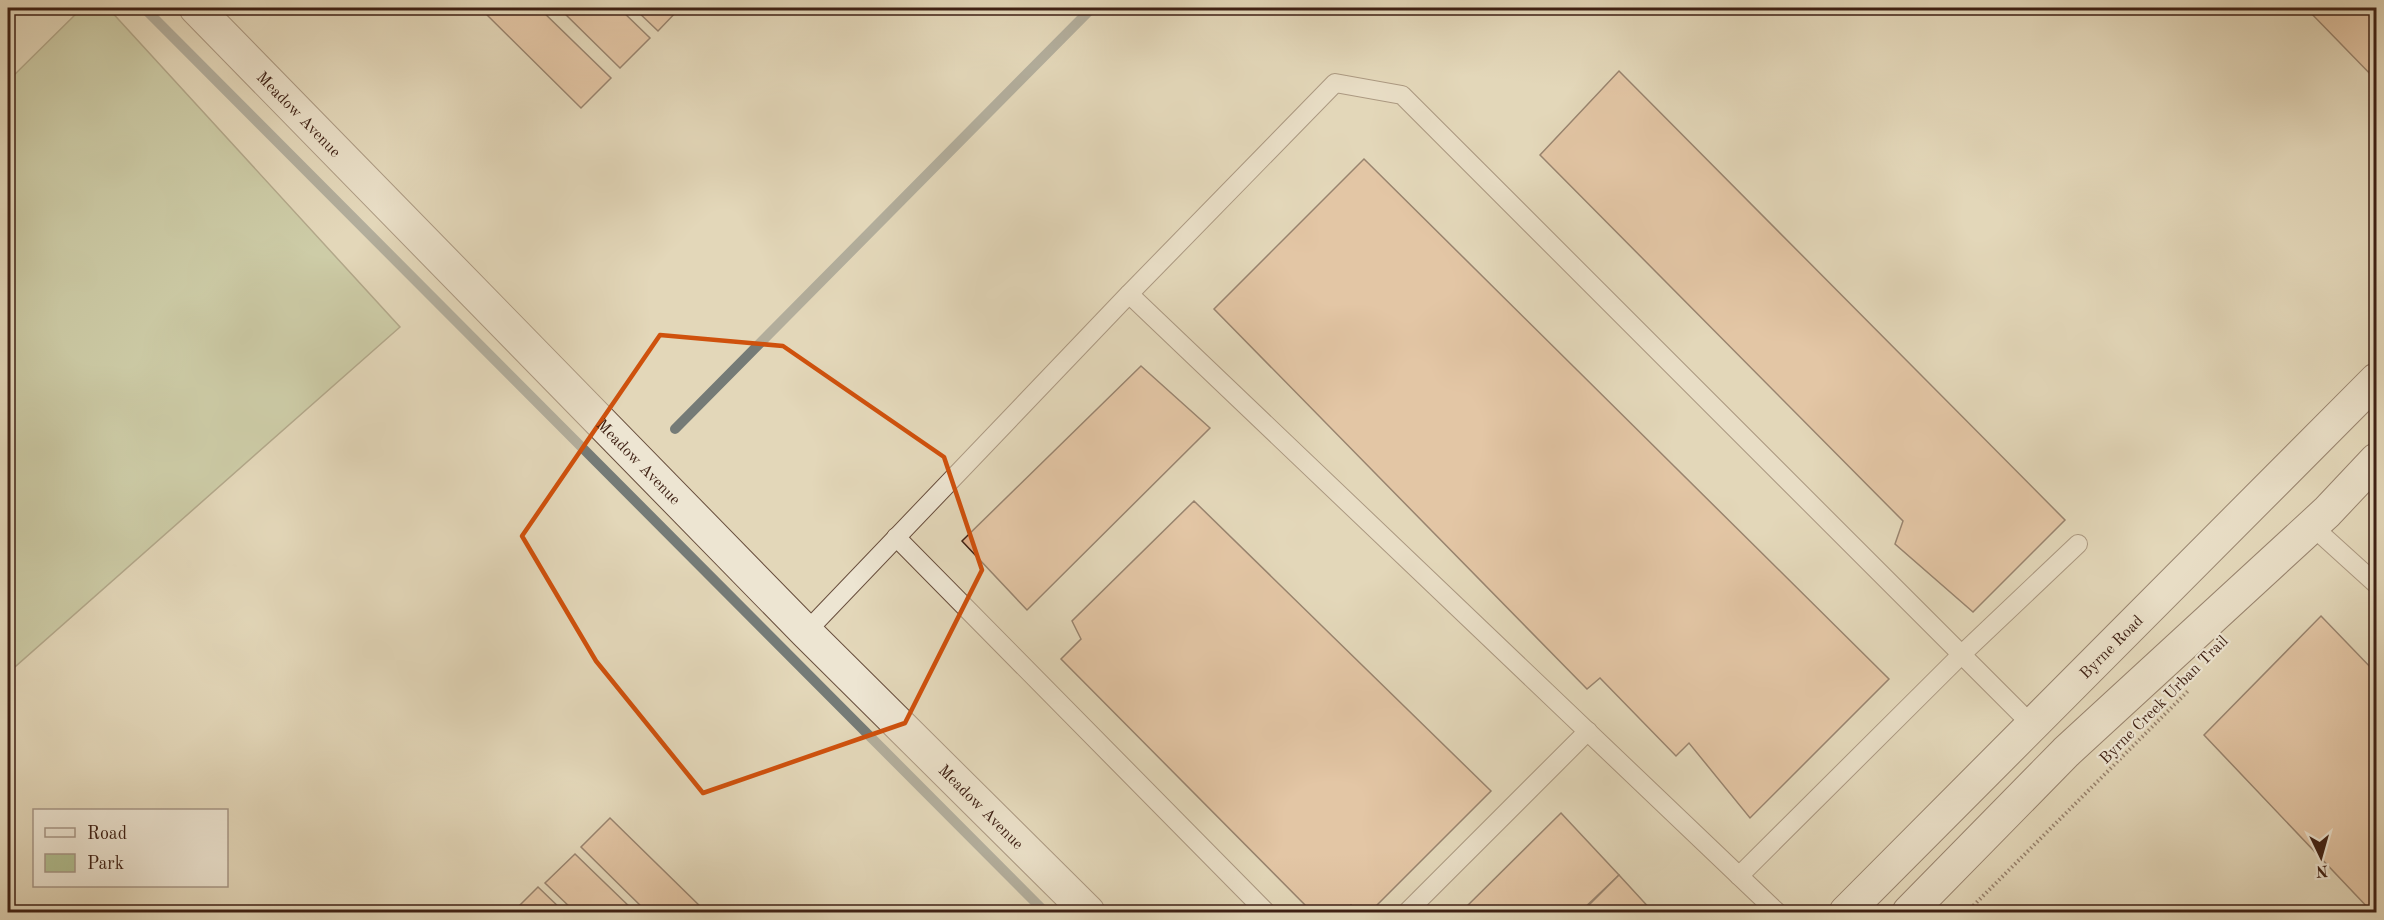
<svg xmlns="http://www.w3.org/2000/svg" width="2384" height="920" viewBox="0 0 2384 920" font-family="'Old Standard TT',serif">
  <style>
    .green { fill: #b1bf91; stroke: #787052; stroke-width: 1.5 }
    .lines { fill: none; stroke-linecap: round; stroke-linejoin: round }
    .stream { stroke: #757b77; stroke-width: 10 }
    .building { fill: #e2b28d; stroke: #3f2114; stroke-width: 1.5 }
    .service-casing { stroke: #684e3d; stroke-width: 20 }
    .minor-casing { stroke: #684e3d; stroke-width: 35 }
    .secondary-casing { stroke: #3f2114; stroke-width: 35 }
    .path { stroke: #3f2114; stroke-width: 4; stroke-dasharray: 1.5 3; stroke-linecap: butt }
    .service { stroke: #ede5d2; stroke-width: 18 }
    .minor { stroke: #ede5d2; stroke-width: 33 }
    .secondary { stroke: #ede5d2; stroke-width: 33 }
    .marked { fill: none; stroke: #cf510d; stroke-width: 4.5; stroke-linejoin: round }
    .labels { text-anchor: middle; stroke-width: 4.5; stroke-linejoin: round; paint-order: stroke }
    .street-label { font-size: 16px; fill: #3f2114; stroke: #ede5d2 }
  </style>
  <rect width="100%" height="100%" fill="#e3d7b9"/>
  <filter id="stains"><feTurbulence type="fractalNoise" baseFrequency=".00333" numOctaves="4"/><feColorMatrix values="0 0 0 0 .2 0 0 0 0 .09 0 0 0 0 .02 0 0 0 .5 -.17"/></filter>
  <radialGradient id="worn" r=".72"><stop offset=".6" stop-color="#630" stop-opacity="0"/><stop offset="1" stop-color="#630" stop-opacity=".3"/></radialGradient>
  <path class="green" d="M82 8H108L400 327 8 673V81Z"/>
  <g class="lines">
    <g class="stream">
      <path d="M144 8 1045 912"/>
      <path d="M675 429 1092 8"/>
    </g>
  </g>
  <g class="building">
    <path d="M480 8H539L611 78 581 108Z"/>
    <path d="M559 8H619L650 38 620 68Z"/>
    <path d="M634 8H680L658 31Z"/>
    <path d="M2306 8H2376V80Z"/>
    <path d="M1619 71 2065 520 1973 612 1895 544 1903 521 1540 155Z"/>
    <path d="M1364 159 1889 679 1750 818 1689 743 1676 756 1600 678 1587 689 1214 309Z"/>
    <path d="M1141 366 1210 428 1027 610 962 541Z"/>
    <path d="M1194 501 1491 791 1370 912H1360L1351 905 1343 912H1312L1061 659 1081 639 1072 621Z"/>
    <path d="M2321 616 2376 673V912H2372L2204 735Z"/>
    <path d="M1561 813 1619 875 1580 912H1461Z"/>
    <path d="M610 818 706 912H647L581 847Z"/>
    <path d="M575 854 635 912H575L545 883Z"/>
    <path d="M1619 875 1653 912H1582Z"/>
    <path d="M538 887 564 912H513Z"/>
    <path d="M2079 906 2086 912H2073Z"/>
  </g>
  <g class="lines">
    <defs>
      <g id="service">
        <path d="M1129 294 1335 83 1402 95 2033 726"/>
        <path d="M2312 526 2376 584"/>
        <path d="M896 537 1266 912"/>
        <path d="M806 632 1129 294 1777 912"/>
        <path d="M1739 876 1962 654 2078 544"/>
        <path d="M1407 912 1588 731"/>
      </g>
      <g id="minor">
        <path id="s1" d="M196 8 806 632 1088 912"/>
      </g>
      <g id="secondary">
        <path id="s2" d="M1846 912 2376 380"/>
        <path d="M1909 912 2066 752 2327 512 2376 460"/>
      </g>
    </defs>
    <use href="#service" class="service-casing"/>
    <use href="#minor" class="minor-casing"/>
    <use href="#secondary" class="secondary-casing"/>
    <path class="path" d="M1967 912 2189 690"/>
    <use href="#service" class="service"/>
    <use href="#minor" class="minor"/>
    <use href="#secondary" class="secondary"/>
  </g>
  <path d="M0 0H2384V920H0ZM660 335 783 346 944 457 982 570 905 723 703 793 596 661 522 536Z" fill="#e3d7b9" fill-opacity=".55" fill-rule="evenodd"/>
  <path class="marked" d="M660 335 783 346 944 457 982 570 905 723 703 793 596 661 522 536Z"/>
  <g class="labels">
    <g class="street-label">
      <text dy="6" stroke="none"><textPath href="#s1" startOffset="148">Meadow Avenue</textPath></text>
      <text dy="6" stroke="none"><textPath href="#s1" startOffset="634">Meadow Avenue</textPath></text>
      <text dy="6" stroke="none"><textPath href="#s2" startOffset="375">Byrne Road</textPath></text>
      <text transform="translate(2163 699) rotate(-45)" y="6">Byrne Creek Urban Trail</text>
      <text dy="6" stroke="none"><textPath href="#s1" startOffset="1120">Meadow Avenue</textPath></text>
    </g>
  </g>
  <rect width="2384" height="920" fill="none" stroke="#e3d7b9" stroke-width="30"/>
  <rect x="9" y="9" width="2366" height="902" fill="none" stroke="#3f2114" stroke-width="3"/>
  <rect x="15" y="15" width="2354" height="890" fill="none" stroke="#3f2114" stroke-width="1.5"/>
  <rect x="33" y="809" width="195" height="78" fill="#ede5d2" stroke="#a79786" stroke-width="1.5"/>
  <rect x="45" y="828" width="30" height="9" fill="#ede5d2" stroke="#a79786" stroke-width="1.5"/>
  <text x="87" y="839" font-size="18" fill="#3f2114">Road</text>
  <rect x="45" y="854" width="30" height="18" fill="#b1bf91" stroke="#a79786" stroke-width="1.5"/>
  <text x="87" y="869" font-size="18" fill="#3f2114">Park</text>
  <g transform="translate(2321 857) rotate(175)" stroke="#ede5d2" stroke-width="4.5" paint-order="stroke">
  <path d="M0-4.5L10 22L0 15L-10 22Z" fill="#3f2114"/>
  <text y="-9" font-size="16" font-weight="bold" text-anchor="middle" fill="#3f2114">N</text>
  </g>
  <rect width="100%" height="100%" filter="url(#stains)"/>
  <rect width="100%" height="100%" fill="url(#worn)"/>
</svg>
